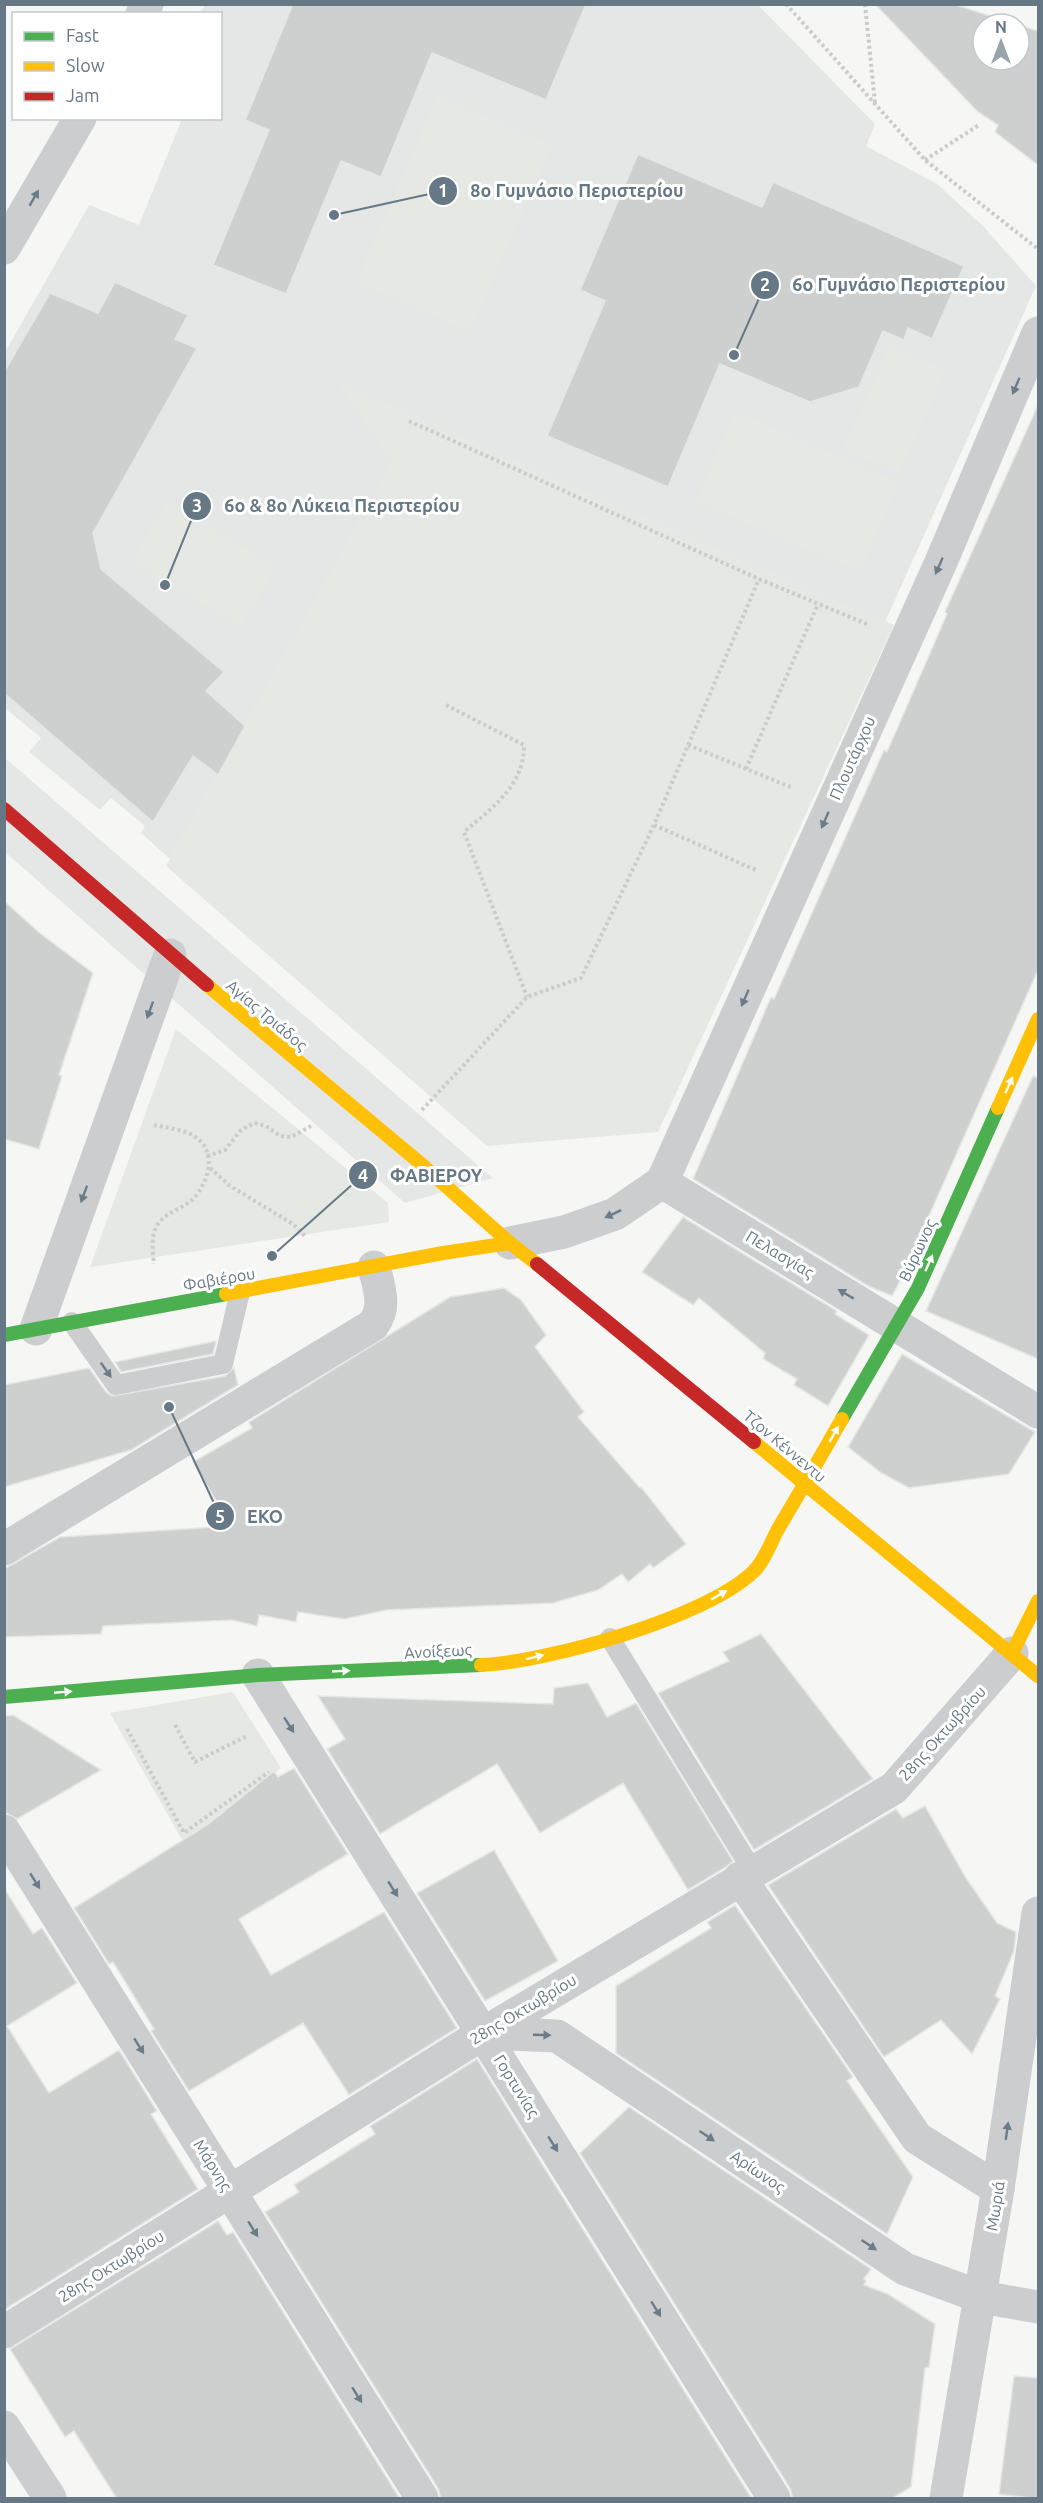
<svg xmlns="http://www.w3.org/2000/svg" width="1043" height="2503" viewBox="0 0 1043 2503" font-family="Ubuntu,sans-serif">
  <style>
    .built { fill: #e5e6e6 }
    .green { fill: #e6e9e3 }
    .building { fill: #ced0d0; stroke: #e6e6e4; stroke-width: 1.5 }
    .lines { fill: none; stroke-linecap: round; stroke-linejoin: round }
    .path { stroke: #cacbcb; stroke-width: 4; stroke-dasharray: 3 3; stroke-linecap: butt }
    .lane { stroke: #cccdce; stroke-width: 20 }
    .street { stroke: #cccdce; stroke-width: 33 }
    .fast { stroke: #4caf50; stroke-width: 14 }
    .slow { stroke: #ffc107; stroke-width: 14 }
    .jam { stroke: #c62828; stroke-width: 14 }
    .oneway { fill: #6b7c89 }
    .oneway2 { fill: #f6fbf6 }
    .labels { text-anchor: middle; stroke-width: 6; stroke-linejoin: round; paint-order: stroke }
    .street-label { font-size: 16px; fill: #667885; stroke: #fff }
    .leader { fill: none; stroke: #667885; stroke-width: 2 }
    .callout-dot { fill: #667885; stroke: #fff; stroke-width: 2 }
    .mark-label { font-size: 18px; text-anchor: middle; font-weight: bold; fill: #fff }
    .callout-label { font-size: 18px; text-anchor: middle; font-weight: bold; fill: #667885; stroke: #fff; stroke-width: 6; stroke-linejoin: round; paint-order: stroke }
  </style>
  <rect width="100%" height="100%" fill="#f6f6f5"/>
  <g class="built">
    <path d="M205 5H758L875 124 866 146 937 184 983 226 1036 286 885 622 339 383 394 462 170 859 141 833 145 826 111 798 100 810 29 752 41 738 5 708V352L89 205 139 225 182 119 220 118V14L200 13Z"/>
    <path d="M5 758 493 1178 405 1203 5 852Z"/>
  </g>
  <g class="green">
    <path d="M438 95 552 145 470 332 356 282Z"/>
    <path d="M890 345 946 370 899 474 843 450Z"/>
    <path d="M338 382 894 625 658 1132 487 1146 166 866 394 462Z"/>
    <path d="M735 411 899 482 860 572 696 502Z"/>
    <path d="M168 501 277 568 240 627 131 560Z"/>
    <path d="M176 1029 388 1203 389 1222 90 1267Z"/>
    <path d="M233 1692 281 1768 207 1825 182 1840 110 1713Z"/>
  </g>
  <g class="building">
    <path d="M293 4H586L546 100 432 53 381 177 341 161 286 294 213 265 269 130 245 120Z"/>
    <path d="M875 4H953L1015 24H983V60H1019V25L1038 31V165L995 132 998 125 978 112Z"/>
    <path d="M638 154 762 207 773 182 964 266 932 339 908 328 904 340 883 331 859 387 810 402 720 364 668 487 547 436 605 301 580 290Z"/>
    <path d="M115 282 188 315 175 339 197 348 93 533 101 569 224 672 206 691 245 726 218 775 193 756 153 822 4 693V372L50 293 98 313Z"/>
    <path d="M1038 405V970L901 1279 892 1296 868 1286 693 1179 771 997 774 999 884 750 887 752 947 614 945 612Z"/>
    <path d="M4 901 41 934 93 973 59 1075 62 1076 39 1149 4 1139Z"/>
    <path d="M1033 1076 1038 1078V1359L926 1311Z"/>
    <path d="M683 1217 837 1311 835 1314 869 1335 828 1406 794 1385 797 1379 763 1359 765 1353 699 1298 693 1305 642 1272Z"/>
    <path d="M504 1288 521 1300 546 1335 535 1347 584 1412 578 1417 640 1488 641 1487 686 1544 653 1568 650 1564 628 1582 622 1574 598 1590 553 1603 387 1610 344 1619 298 1612 296 1622 259 1615 257 1626 232 1620 103 1626 101 1634 4 1637V1569L60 1537 231 1526 193 1462 252 1428 249 1422 450 1297Z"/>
    <path d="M216 1341 213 1354 121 1372 115 1362Z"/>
    <path d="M902 1354 1035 1432 1009 1474 909 1488 880 1472 848 1447Z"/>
    <path d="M89 1368 106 1392 112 1396 225 1376 234 1368 238 1385 131 1450 4 1487V1385Z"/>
    <path d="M761 1634 873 1779 754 1850 658 1693 729 1661 723 1652Z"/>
    <path d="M588 1683 607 1717 636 1703 733 1861 726 1867 688 1890 623 1783 540 1833 497 1764 380 1834 327 1749 345 1739 318 1696 553 1704 554 1688Z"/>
    <path d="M13 1715 101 1770 17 1819 4 1812V1716Z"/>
    <path d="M294 1768 348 1854 239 1919 271 1975 384 1912 457 2028 349 2095 303 2023 189 2091 151 2031 154 2029 113 1962 109 1964 74 1908 207 1825 274 1771 278 1777Z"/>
    <path d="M925 1806 966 1878 997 1923 1016 1932 1014 1951 995 1996 1000 1999 972 2054 941 2020 884 2057 768 1885 896 1809 903 1818Z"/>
    <path d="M494 1850 558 1961 485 2001 417 1893Z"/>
    <path d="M4 1888 33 1934 42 1928 77 1983 7 2026 49 2093 119 2050 157 2111 151 2114 198 2189 4 2310Z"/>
    <path d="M735 1905 853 2077 847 2081 913 2177 887 2234 616 2053V1986L711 1928 707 1922Z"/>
    <path d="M477 2059 552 2180 752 2499H441L438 2488 265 2212 299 2192 294 2185 375 2134 370 2126Z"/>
    <path d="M629 2107 871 2269 864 2279 866 2281 864 2285 888 2294 935 2324 929 2367 925 2368 911 2487 891 2499H793L790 2488 580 2153Z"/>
    <path d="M218 2221 227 2235 233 2232 400 2499H117L74 2431 65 2437 10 2349Z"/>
    <path d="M1014 2376 1038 2378V2499L999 2494Z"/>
  </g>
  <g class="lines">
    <g class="path">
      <path d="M786 4 925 160 1038 249"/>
      <path d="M865 4 875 103"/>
      <path d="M925 160 979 125"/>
      <path d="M409 421 759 579 869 625"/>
      <path d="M446 705 524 745C524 786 492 808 464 832L527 997"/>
      <path d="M688 745 793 788"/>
      <path d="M746 769 818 604"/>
      <path d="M654 825 758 871"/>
      <path d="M422 1110 527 997 581 978 654 825 759 579"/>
      <path d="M154 1125C166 1128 183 1129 194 1136 219 1151 208 1184 192 1200 181 1209 167 1212 158 1224 150 1235 153 1252 154 1264"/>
      <path d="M207 1156 225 1150 241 1130 254 1123 266 1126 280 1136 291 1137 311 1126"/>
      <path d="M210 1168 230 1186 293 1224 306 1237"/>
      <path d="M175 1725 195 1762 247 1736"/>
      <path d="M127 1729 184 1833 269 1772"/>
    </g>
    <g class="lane">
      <path d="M72 1322 116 1385 223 1364 240 1292"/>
      <path d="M610 1638 752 1870"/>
    </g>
    <g class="street">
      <path d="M142 14 147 4"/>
      <path d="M4 248 80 118"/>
      <path d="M662 1182 941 562 1038 333"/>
      <path d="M662 1182 1038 1412"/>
      <path d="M510 1243 564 1232 615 1214 662 1182"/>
      <path d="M36 1329 170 955"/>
      <path d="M4 1549 373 1325C387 1307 379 1288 374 1267"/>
      <path d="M258 1675 774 2498"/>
      <path d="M4 1831 422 2498"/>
      <path d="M740 1878 917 2138 998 2189"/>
      <path d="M484 2033 557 2036 905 2269 981 2297 1038 2307"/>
      <path d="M4 2332 484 2033 894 1788 1012 1653"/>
      <path d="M4 2427 50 2498"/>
      <path d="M946 2498 998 2189 1038 1913"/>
    </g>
    <g class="fast">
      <path d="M4 1335 226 1294"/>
      <path d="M842 1419 918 1288 998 1108"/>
      <path d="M4 1697 258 1675 481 1665"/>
    </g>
    <g class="slow">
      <path d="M207 985 420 1163 510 1243 537 1264"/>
      <path d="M998 1108 1038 1019"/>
      <path d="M226 1294 443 1253 510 1243"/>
      <path d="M754 1442 1038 1676"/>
      <path d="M1012 1653 1038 1601"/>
      <path d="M481 1665C547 1662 705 1618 753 1572 764 1562 771 1542 778 1529 800 1492 821 1456 842 1419"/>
    </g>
    <g class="jam">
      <path d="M4 809 207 985"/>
      <path d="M537 1264 754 1442"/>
    </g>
  </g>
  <defs><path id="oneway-solid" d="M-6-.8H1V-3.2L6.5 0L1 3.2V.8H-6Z" transform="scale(1.5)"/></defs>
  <g class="oneway">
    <use href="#oneway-solid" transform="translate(34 198) rotate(-60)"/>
    <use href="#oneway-solid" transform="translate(1016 386) rotate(113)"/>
    <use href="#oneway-solid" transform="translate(939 566) rotate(114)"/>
    <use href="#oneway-solid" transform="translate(825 820) rotate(114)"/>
    <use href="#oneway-solid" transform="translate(745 998) rotate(114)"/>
    <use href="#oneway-solid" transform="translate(150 1010) rotate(110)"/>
    <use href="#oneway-solid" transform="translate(84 1194) rotate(110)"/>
    <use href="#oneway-solid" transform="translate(613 1214) rotate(155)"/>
    <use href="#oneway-solid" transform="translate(846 1294) rotate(-149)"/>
    <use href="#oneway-solid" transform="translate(106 1370) rotate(55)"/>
    <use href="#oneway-solid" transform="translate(289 1725) rotate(57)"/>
    <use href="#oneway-solid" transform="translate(35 1881) rotate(58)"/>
    <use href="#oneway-solid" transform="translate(393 1889) rotate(58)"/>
    <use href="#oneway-solid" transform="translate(542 2035) rotate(2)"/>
    <use href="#oneway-solid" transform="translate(139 2046) rotate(58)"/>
    <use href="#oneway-solid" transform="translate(1007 2131) rotate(-82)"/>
    <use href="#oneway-solid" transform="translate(707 2136) rotate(34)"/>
    <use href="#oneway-solid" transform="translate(553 2144) rotate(58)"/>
    <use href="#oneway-solid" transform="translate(253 2229) rotate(58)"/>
    <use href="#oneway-solid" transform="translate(869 2245) rotate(34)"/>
    <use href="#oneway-solid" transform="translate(656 2309) rotate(58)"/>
    <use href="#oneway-solid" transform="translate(357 2395) rotate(58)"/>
  </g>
  <g class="oneway2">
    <use href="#oneway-solid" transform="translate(1009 1085) rotate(-66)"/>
    <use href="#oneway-solid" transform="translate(929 1263) rotate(-66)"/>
    <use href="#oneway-solid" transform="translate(834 1434) rotate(-60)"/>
    <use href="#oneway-solid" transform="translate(719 1595) rotate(-30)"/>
    <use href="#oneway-solid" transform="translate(535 1657) rotate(-14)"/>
    <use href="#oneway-solid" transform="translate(341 1671) rotate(-3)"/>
    <use href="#oneway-solid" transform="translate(63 1692) rotate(-5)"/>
  </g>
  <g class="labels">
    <g class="street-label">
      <text transform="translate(852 758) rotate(-66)" y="6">Πλουτάρχου</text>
      <text transform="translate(267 1015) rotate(40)" y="6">Αγίας Τριάδος</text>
      <text transform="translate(917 1250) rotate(-65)" y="6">Βύρωνος</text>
      <text transform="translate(780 1254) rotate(31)" y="6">Πελασγίας</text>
      <text transform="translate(219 1279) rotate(-10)" y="6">Φαβιέρου</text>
      <text transform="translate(785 1446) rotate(40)" y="6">Τζον Κέννεντυ</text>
      <text transform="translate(438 1651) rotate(-3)" y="6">Ανοίξεως</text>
      <text transform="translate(942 1733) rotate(-48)" y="6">28ης Οκτωβρίου</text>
      <text transform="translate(523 2009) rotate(-31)" y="6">28ης Οκτωβρίου</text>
      <text transform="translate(517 2086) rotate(58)" y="6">Γορτυνίας</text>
      <text transform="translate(213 2165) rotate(58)" y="6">Μάρνης</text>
      <text transform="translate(758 2171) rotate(34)" y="6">Αρίωνος</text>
      <text transform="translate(995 2206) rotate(-81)" y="6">Μωριά</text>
      <text transform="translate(111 2266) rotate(-32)" y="6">28ης Οκτωβρίου</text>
    </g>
  </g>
  <path class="leader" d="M334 215L443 191M734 355L765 285M165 585L197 506M272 1256L363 1175M169 1407L220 1516"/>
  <g class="callout-dot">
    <circle cx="334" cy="215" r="6"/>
    <circle cx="734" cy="355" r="6"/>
    <circle cx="165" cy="585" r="6"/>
    <circle cx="272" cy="1256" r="6"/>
    <circle cx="169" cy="1407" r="6"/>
    <circle cx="443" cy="191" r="15"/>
    <circle cx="765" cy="285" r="15"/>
    <circle cx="197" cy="506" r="15"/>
    <circle cx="363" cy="1175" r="15"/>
    <circle cx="220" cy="1516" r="15"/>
  </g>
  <g class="mark-label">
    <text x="443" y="197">1</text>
    <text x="765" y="291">2</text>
    <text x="197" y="512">3</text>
    <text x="363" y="1182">4</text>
    <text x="220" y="1523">5</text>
  </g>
  <g class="callout-label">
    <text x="577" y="197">8ο Γυμνάσιο Περιστερίου</text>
    <text x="899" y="291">6ο Γυμνάσιο Περιστερίου</text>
    <text x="342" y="512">6ο &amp; 8ο Λύκεια Περιστερίου</text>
    <text x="436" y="1182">ΦΑΒΙΕΡΟΥ</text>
    <text x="265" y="1523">EKO</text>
  </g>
  <rect width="1043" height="2503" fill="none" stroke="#667885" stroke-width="12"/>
  <rect x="12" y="12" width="210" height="108" fill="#ffffff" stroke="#c2c9ce" stroke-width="1.5"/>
  <rect x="24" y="32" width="30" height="9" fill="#4caf50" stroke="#c2c9ce" stroke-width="1.5"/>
  <text x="66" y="42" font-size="18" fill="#667885">Fast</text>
  <rect x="24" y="62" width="30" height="9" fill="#ffc107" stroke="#c2c9ce" stroke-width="1.5"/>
  <text x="66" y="72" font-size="18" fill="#667885">Slow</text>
  <rect x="24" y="92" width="30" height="9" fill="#c62828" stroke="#c2c9ce" stroke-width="1.5"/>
  <text x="66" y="102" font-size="18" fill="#667885">Jam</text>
  <g transform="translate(1001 42)"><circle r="28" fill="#ffffff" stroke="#c2c9ce" stroke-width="1.5"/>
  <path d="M0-4.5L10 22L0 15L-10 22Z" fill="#98a4ac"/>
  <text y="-9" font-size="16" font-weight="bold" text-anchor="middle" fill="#667885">N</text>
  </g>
</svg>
